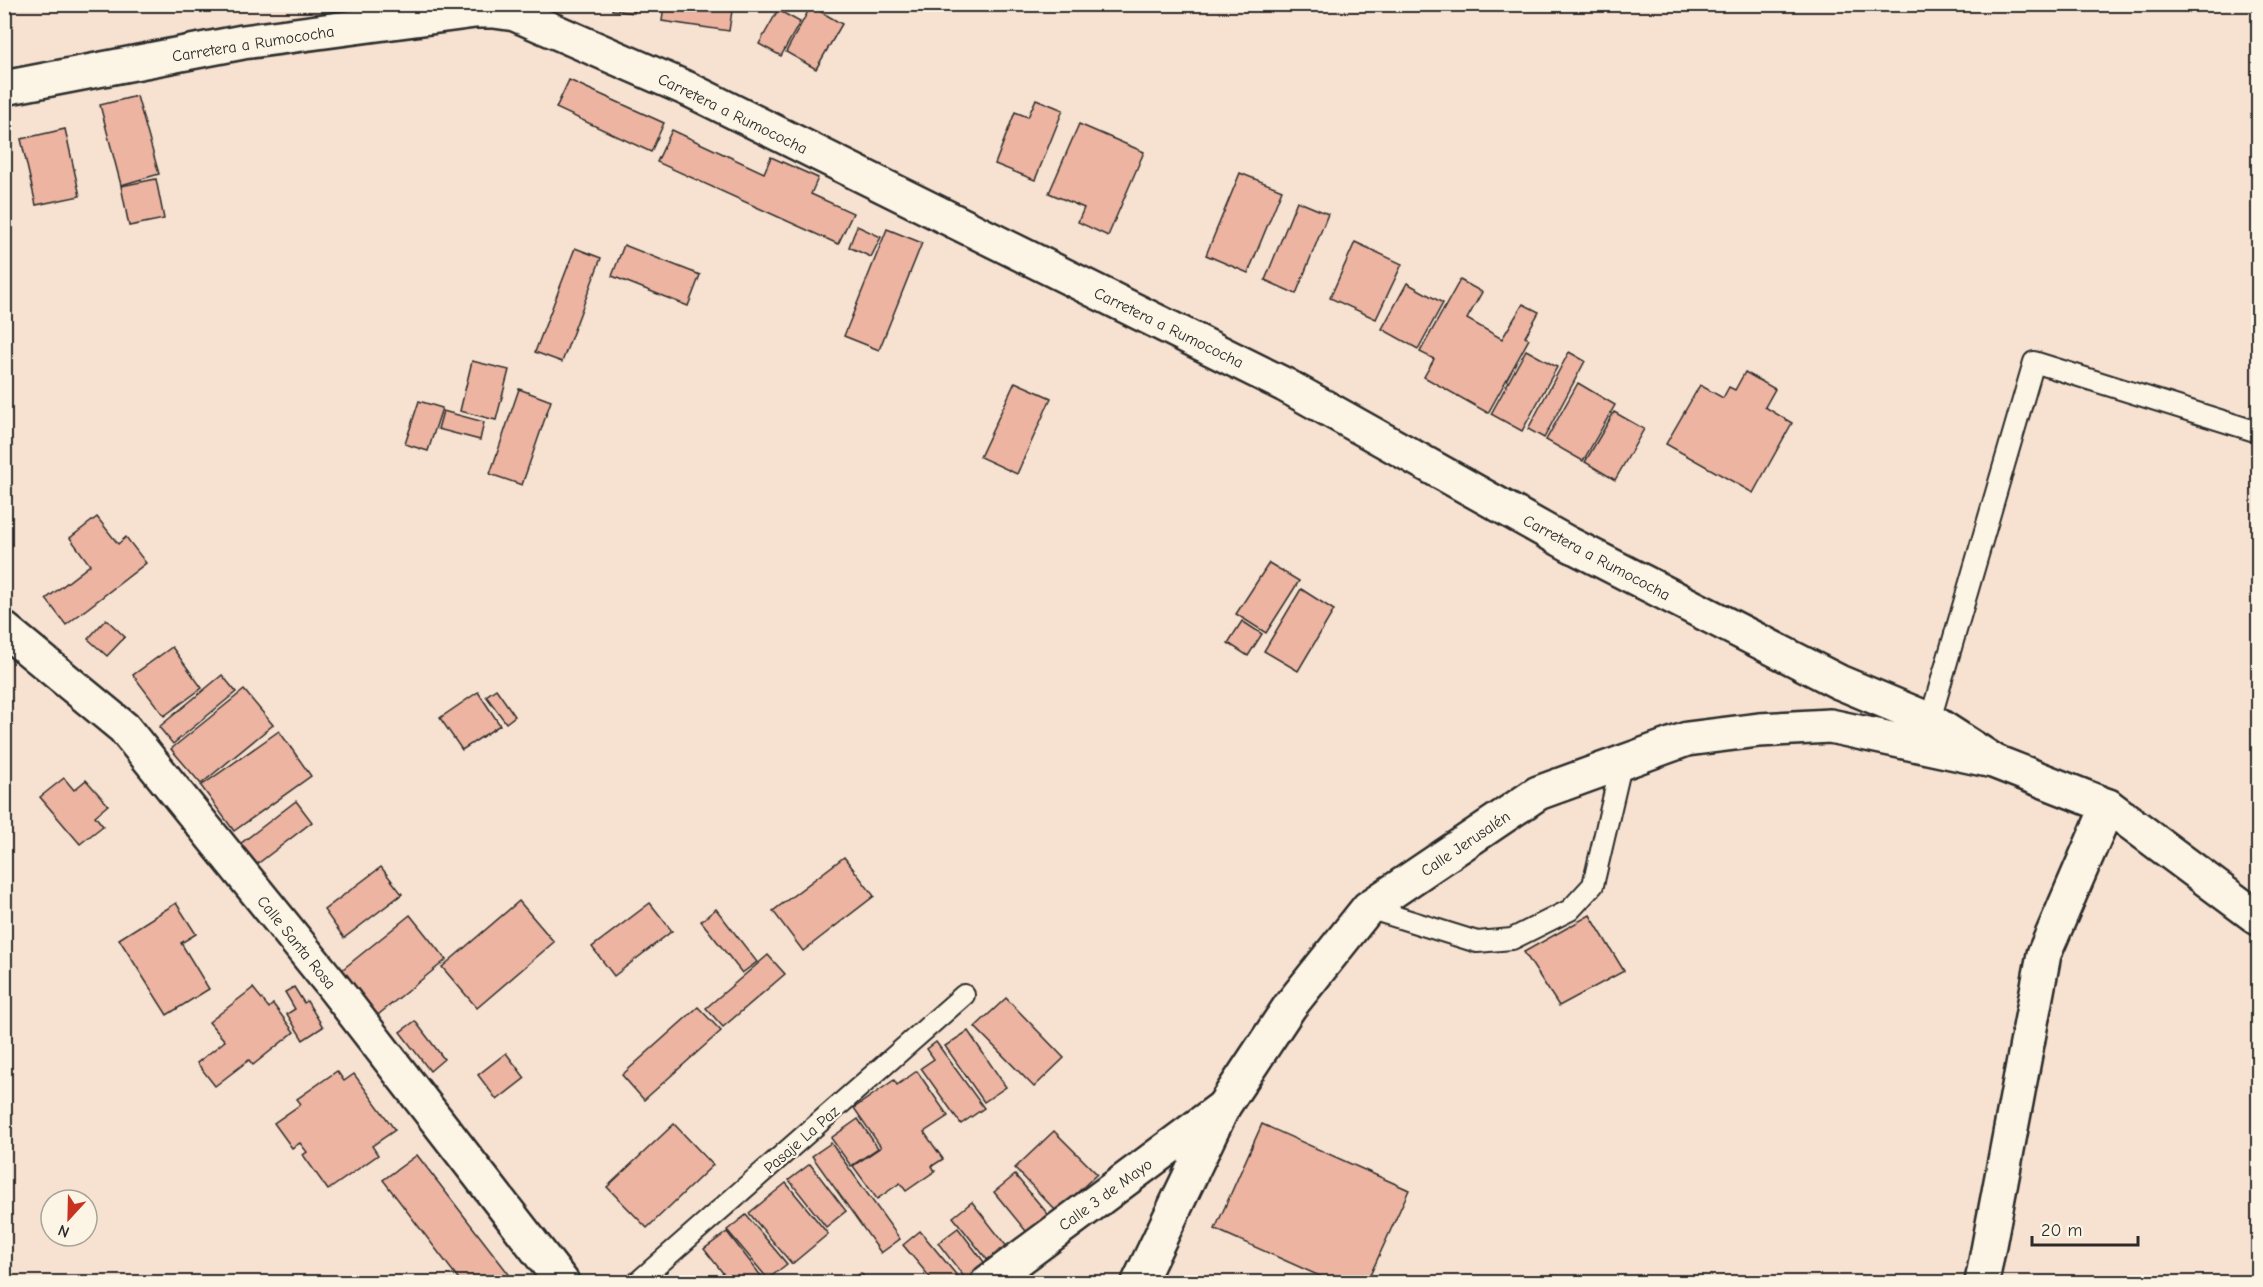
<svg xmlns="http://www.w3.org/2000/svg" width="2263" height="1287" viewBox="0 0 2263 1287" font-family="'Comic Neue',sans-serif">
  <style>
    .building { fill: #ecb4a1; stroke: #2b2b2b; stroke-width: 1.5 }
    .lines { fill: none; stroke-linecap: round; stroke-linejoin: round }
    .service-casing { stroke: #2b2b2b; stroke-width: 24 }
    .minor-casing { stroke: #2b2b2b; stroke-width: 38 }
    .tertiary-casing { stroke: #2b2b2b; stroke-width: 38 }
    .service { stroke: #fcf5e5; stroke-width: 20 }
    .minor { stroke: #fcf5e5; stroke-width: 33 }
    .tertiary { stroke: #fcf5e5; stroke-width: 33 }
    .labels { text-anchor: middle; stroke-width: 4.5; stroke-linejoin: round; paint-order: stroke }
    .street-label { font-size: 16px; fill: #2b2b2b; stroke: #fcf5e5 }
  </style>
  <rect width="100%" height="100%" fill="#f7e2d1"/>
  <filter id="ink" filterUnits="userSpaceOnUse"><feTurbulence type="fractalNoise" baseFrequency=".0167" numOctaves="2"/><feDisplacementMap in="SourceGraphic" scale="12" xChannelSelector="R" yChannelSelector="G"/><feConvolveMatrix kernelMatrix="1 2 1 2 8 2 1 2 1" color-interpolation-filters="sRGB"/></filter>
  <g filter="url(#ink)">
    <g class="building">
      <path d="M613 4H635L634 13 612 10Z"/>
      <path d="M664 4H733L729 31 662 21Z"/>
      <path d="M811 6 842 24 816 69 786 52Z"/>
      <path d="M778 10 800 22 781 56 759 44Z"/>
      <path d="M569 80 664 123 651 152 556 108Z"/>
      <path d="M137 96 159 174 121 185 100 105Z"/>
      <path d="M1036 99 1063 110 1035 180 995 164 1015 112 1028 117Z"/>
      <path d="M1079 124 1144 152 1108 236 1078 222 1084 208 1049 193Z"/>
      <path d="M65 129 80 196 36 205 21 139Z"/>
      <path d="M672 130 764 173 771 157 818 178 811 194 853 213 838 244 657 162Z"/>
      <path d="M1240 173 1282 190 1248 273 1206 255Z"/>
      <path d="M156 179 164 219 129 226 121 186Z"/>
      <path d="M1297 201 1328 214 1296 294 1265 280Z"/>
      <path d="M857 226 881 237 871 257 849 247Z"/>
      <path d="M887 229 922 243 879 350 844 336Z"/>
      <path d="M1355 242 1402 264 1376 319 1330 298Z"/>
      <path d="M624 245 700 275 688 306 612 276Z"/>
      <path d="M575 248 601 258 562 362 535 352Z"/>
      <path d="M1460 280 1482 292 1467 319 1502 339 1523 304 1539 312 1525 337 1529 339 1488 413 1424 377 1434 359 1420 352Z"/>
      <path d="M1407 283 1443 303 1418 349 1382 329Z"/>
      <path d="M1526 350 1557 367 1522 431 1491 414Z"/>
      <path d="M1569 352 1585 361 1544 438 1528 429Z"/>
      <path d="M472 361 509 370 496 420 460 411Z"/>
      <path d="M1745 372 1775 389 1765 407 1792 423 1753 493 1666 444 1700 385 1723 398 1729 387 1735 390Z"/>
      <path d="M1015 382 1051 398 1017 474 980 457Z"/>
      <path d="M1578 383 1615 405 1583 461 1546 440Z"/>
      <path d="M519 389 551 401 522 485 490 474Z"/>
      <path d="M419 401 442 408 428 451 405 444Z"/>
      <path d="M443 411 484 422 480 440 438 429Z"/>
      <path d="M1614 412 1644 429 1615 480 1585 462Z"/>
      <path d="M97 517 118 544 126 537 146 563 66 625 46 599 90 565 70 538Z"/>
      <path d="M1269 563 1299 581 1266 633 1236 614Z"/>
      <path d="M1301 589 1334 610 1298 671 1264 651Z"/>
      <path d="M106 619 125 637 107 656 88 639Z"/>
      <path d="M1242 621 1262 634 1248 656 1228 643Z"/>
      <path d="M172 647 202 688 164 716 133 675Z"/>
      <path d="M222 675 236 692 173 744 159 727Z"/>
      <path d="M496 689 515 716 506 723 486 696Z"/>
      <path d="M244 690 273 725 201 784 171 749Z"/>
      <path d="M478 692 500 725 462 750 440 718Z"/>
      <path d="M279 731 311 776 234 831 201 786Z"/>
      <path d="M64 778 74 790 86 780 108 805 95 816 103 826 80 844 40 797Z"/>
      <path d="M296 801 312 822 256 865 240 844Z"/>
      <path d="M844 857 874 896 803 951 773 911Z"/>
      <path d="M381 867 402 894 344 938 324 910Z"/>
      <path d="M519 901 554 942 477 1008 442 967Z"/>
      <path d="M176 903 196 934 181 943 209 989 167 1015 119 939Z"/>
      <path d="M650 903 672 931 614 976 592 947Z"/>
      <path d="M716 909 757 962 742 973 701 921Z"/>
      <path d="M410 915 446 960 374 1018 338 973Z"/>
      <path d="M1590 915 1624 971 1559 1006 1524 952Z"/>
      <path d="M768 955 785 974 723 1027 706 1008Z"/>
      <path d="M294 987 304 1003 307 1001 323 1027 303 1040 287 1014 295 1009 285 992Z"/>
      <path d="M253 988 269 1008 273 1004 294 1032 253 1065 249 1060 215 1086 197 1063 225 1041 209 1022Z"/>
      <path d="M1006 998 1064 1058 1034 1087 975 1027Z"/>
      <path d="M698 1007 721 1031 644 1100 622 1075Z"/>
      <path d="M415 1021 444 1059 430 1071 400 1032Z"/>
      <path d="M968 1031 1006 1087 984 1102 945 1046Z"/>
      <path d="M936 1042 984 1108 961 1124 921 1068 934 1059 927 1049Z"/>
      <path d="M506 1053 525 1078 497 1100 478 1075Z"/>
      <path d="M337 1071 344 1081 354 1074 395 1130 372 1146 378 1155 328 1190 303 1155 307 1152 300 1143 292 1148 274 1123 301 1104 297 1099Z"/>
      <path d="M917 1071 948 1116 924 1132 943 1159 932 1166 935 1171 906 1191 900 1183 877 1199 853 1166 881 1147 854 1108 894 1080 897 1085Z"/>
      <path d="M858 1119 878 1148 851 1166 831 1138Z"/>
      <path d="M674 1124 713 1165 647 1228 607 1187Z"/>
      <path d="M1262 1124 1409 1190 1367 1282H1333L1215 1229Z"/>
      <path d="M1054 1131 1097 1174 1057 1212 1015 1168Z"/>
      <path d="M831 1143 900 1239 881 1253 812 1156Z"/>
      <path d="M417 1155 515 1282H461L383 1180Z"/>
      <path d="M810 1164 846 1211 826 1227 789 1180Z"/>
      <path d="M1015 1175 1052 1219 1030 1236 994 1192Z"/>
      <path d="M786 1183 828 1234 792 1264 749 1213Z"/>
      <path d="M972 1202 1008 1248 989 1262 953 1217Z"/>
      <path d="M746 1215 787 1264 768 1279 727 1230Z"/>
      <path d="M958 1228 987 1266 968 1282 938 1243Z"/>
      <path d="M920 1231 959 1278 954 1282H934L903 1245Z"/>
      <path d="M727 1232 765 1281 764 1282H730L704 1249Z"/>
      <path d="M861 1273 868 1282H848Z"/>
    </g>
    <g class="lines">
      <defs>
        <g id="service">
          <path d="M1930 720 2034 362 2258 432"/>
          <path d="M1368 908 1477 942 1512 939 1570 910 1593 885 1622 761"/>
          <path d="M638 1282 964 995"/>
        </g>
        <g id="minor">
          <path d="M4 88 243 42 475 11H494L515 14 690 90 1285 385 1569 544 1839 682 1930 720 1992 760"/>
          <path d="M4 629 124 728 332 985 562 1282"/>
          <path d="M988 1282 1223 1107"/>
          <path d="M1982 1282 2044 954 2108 806"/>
        </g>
        <path id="tertiary" d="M1139 1282 1223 1107 1290 1006 1368 908 1538 793 1687 739 1759 730 1830 726 1993 761 2108 806 2258 918"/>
      </defs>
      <use href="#service" class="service-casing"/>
      <use href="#minor" class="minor-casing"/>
      <use href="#tertiary" class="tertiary-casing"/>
      <use href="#service" class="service"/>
      <use href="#minor" class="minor"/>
      <use href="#tertiary" class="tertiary"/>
    </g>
  </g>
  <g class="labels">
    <g class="street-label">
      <text transform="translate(253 43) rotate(-9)" y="6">Carretera a Rumococha</text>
      <text transform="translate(733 113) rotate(26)" y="6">Carretera a Rumococha</text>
      <text transform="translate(1169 327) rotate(26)" y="6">Carretera a Rumococha</text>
      <text transform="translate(1597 557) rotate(28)" y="6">Carretera a Rumococha</text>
      <text transform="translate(1465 843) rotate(-34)" y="6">Calle Jerusalén</text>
      <text transform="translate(297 942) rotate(51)" y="6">Calle Santa Rosa</text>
      <text transform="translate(801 1139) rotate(-41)" y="6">Pasaje La Paz</text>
      <text transform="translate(1105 1194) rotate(-36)" y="6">Calle 3 de Mayo</text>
    </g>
  </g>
  <rect width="2263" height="1287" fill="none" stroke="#fcf5e5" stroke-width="24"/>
  <rect x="12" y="12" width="2239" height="1263" fill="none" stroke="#2b2b2b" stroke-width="2" filter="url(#ink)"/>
  <g transform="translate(69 1218) rotate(202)"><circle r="28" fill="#fcf5e5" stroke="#a8a49b" stroke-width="1.5"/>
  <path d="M0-4.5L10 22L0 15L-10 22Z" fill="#c8321e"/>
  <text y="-9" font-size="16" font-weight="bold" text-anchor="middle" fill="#2b2b2b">N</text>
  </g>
  <path d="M2032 1236v9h106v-9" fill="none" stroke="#2b2b2b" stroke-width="3"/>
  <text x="2041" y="1236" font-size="18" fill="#2b2b2b" stroke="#fcf5e5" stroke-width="4.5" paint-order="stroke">20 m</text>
</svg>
